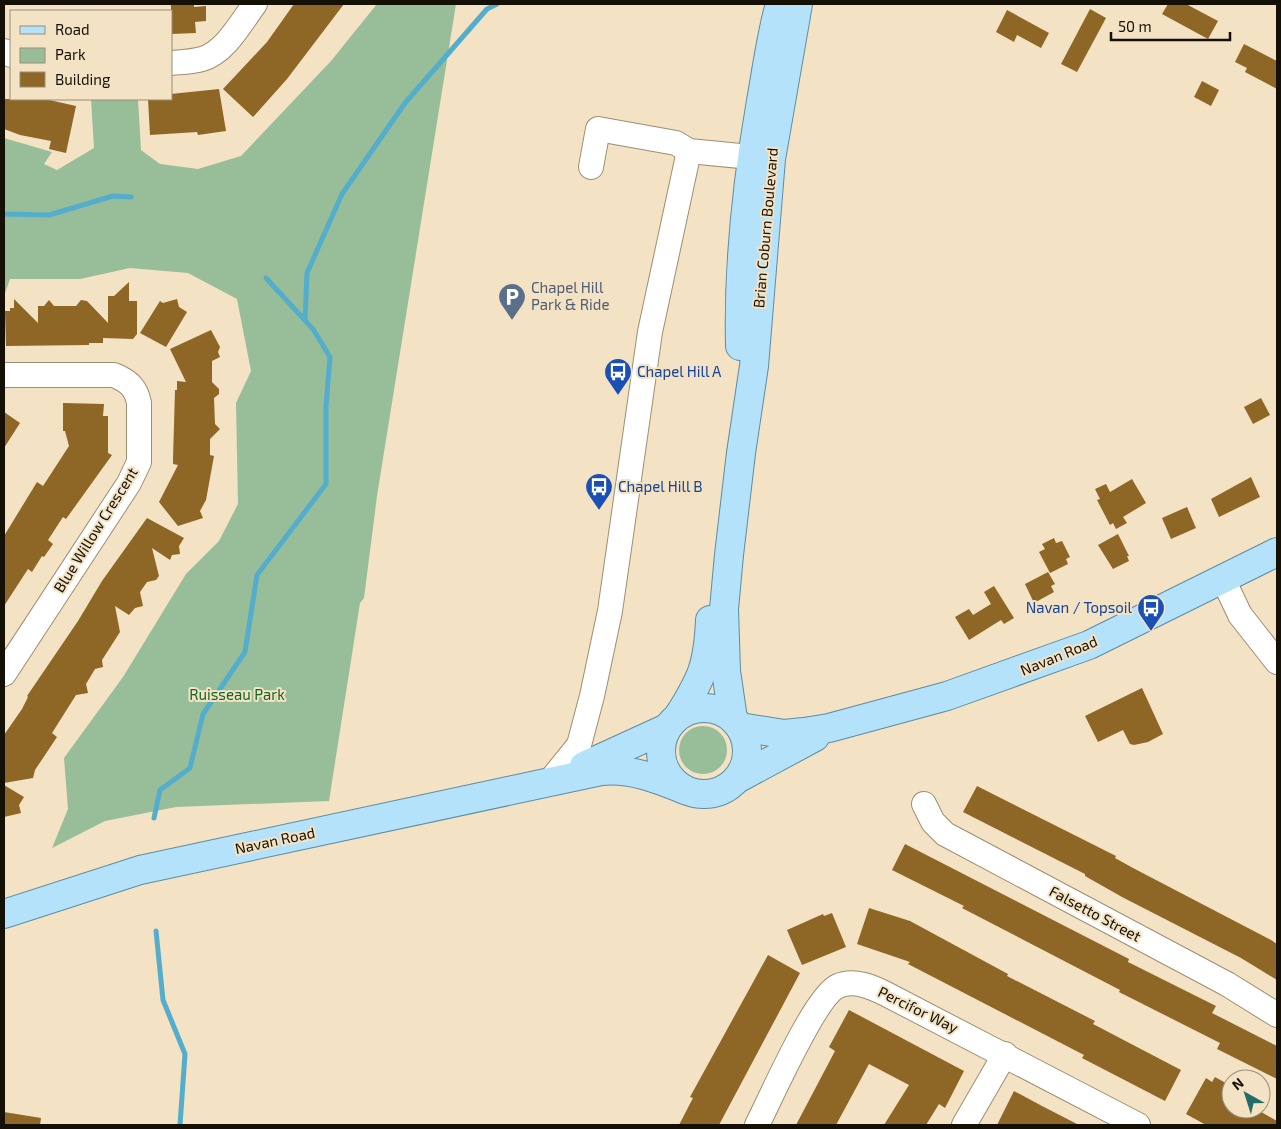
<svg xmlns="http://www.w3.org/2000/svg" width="1281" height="1129" viewBox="0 0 1281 1129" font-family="'Exo 2',sans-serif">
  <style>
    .green { fill: #97be99 }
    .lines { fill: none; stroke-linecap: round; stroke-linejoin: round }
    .stream { stroke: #55adcc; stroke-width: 5 }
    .building { fill: #8e6625 }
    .minor-casing { stroke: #9e8e71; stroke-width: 26 }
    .major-casing { stroke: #5c8ca2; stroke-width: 30 }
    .minor { stroke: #fff; stroke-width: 24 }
    .major { stroke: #b4e2fa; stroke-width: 28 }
    .labels { text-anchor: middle; stroke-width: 4; stroke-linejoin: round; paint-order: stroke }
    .street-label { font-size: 15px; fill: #151005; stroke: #f3e2c3 }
    .service-label { font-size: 15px; fill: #4e5e75; stroke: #f3e2c3; text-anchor: start }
    .transit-label { font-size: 15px; fill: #164399; stroke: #f3e2c3; text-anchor: start }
    .park-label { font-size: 15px; fill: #116626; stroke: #f3e2c3 }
  </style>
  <rect width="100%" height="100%" fill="#f3e2c3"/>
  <g class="green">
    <path d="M377 4H456L377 496 364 598 360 603 329 801 176 807 105 821 52 848 68 809 64 758 123 677 186 574 219 541 238 504 236 403 251 371 237 299 188 273 130 268 80 279H10L4 296V138L52 152 44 164 57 170 94 148 91 99H138L141 150 160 164 198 169 241 156 331 61Z"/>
    <circle cx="703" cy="750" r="24"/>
  </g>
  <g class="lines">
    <g class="stream">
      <path d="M4 214 49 215 113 196 131 197"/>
      <path d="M305 320 307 273 342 194 405 103 487 9 497 4"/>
      <path d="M154 818 160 790 190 768 203 714 245 652 257 575 326 484V406L330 357 313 329 266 278"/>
      <path d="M156 931 163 1000 185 1054 180 1125"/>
    </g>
  </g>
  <g class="building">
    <path d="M171 4H194V7L206 6V21L195 22 196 33 171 34Z"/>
    <path d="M294 4H344L287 79 253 117 223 89 267 42Z"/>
    <path d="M1168 4H1186L1218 21 1208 39 1162 14Z"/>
    <path d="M1090 9 1106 18 1077 72 1061 64Z"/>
    <path d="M1007 10 1049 33 1041 48 1017 35 1014 42 996 32Z"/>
    <path d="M1244 44 1277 61V89L1245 72 1247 68 1235 62Z"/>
    <path d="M1202 81 1219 90 1211 106 1194 97Z"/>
    <path d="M219 89 226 131 198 135 197 132 150 135 148 99H171V94Z"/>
    <path d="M4 99H45L76 106 66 153 49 149 51 141 20 135 4 129Z"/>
    <path d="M129 282V301H137V334L133 339 103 338V343H89V345L6 346 5 311H10V308H14V299L38 323V306H44L49 300 54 306H76L81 300 87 301 108 323V296H114Z"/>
    <path d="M177 299 179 307 187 312 166 347 140 333 160 301 163 303Z"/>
    <path d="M211 330 220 347 218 352 220 357 212 361V382L219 389V394L214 398 215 424 220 429 210 439V455L214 456 206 500 200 511 203 518 178 526 159 502 178 465 173 464V459L175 390H177V381L186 382 170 349Z"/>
    <path d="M1261 398 1270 415 1253 424 1244 407Z"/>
    <path d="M63 403 104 404 103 416H108V453L112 455 66 519 63 517 48 540 53 544 44 557 42 556 32 572 28 569 4 606V536L37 482 43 486 69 446 65 431H63Z"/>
    <path d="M4 412 20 423 4 448Z"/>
    <path d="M1251 477 1260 497 1219 517 1211 499Z"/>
    <path d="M1132 479 1146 503 1123 517 1127 523 1116 529 1113 523 1110 525 1097 500 1100 499 1095 489 1106 484 1110 492Z"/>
    <path d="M1187 507 1196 528 1171 539 1162 518Z"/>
    <path d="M147 518 184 538 179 546 180 554 172 555 170 560 152 548 159 576 156 580 147 582 140 592 143 606 135 608 129 615 115 606 120 632 102 660 103 667 95 669 86 684 88 693 76 695 52 733 57 737 35 770 33 778 4 783V735L22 709 28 697 27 696 78 621 102 581Z"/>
    <path d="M1118 534 1129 556H1127L1129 561 1113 569 1098 545Z"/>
    <path d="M1054 538 1056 543 1062 541 1070 557 1066 559 1068 564 1050 573 1039 552 1045 549 1042 544Z"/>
    <path d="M1048 572 1055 584 1051 586 1054 592 1034 603 1025 584Z"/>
    <path d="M994 586 1014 618 1004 624 1001 620 969 640 955 617 969 609 973 615 991 604 984 592Z"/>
    <path d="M1142 688 1163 734 1148 742 1134 745 1130 744 1123 730 1098 742 1085 716Z"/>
    <path d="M4 785 24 797 19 805 21 813 4 817Z"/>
    <path d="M977 786 1116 856 1115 858 1133 868 1271 940 1277 944V980L1241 958 1122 897 1085 876V874L963 812Z"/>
    <path d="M905 844 1129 959 1128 962 1216 1006 1212 1013 1277 1046V1079L1217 1049 1220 1043 1119 992 1120 990 962 908 964 906 892 870Z"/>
    <path d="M869 908 910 921 1008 974 1007 976 1095 1021 1093 1024 1181 1070 1165 1101 1082 1058 1084 1055 908 964 910 962 857 944Z"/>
    <path d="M832 913 846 947 802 965 787 930 823 914 824 916Z"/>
    <path d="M768 955 800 973 719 1125H679L693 1098 690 1097Z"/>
    <path d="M849 1010 964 1071 945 1108 939 1104 926 1125H884L909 1085 869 1064 836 1125H796L835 1051 829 1047Z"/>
    <path d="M1215 1077 1231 1086V1109H1256L1277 1121V1125H1206L1186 1114 1206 1078 1212 1082Z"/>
    <path d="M1014 1091 1042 1106 1079 1125H997Z"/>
    <path d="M4 1112 41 1118 40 1125H4Z"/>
  </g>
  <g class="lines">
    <defs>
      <g id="minor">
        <path d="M4 51 11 55"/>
        <path d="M171 63C181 62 192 62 202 59 226 52 241 22 255 4"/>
        <path d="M591 167 598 129 676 143 689 151 771 159"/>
        <path d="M4 375H114C128 381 136 387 139 403V462L129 483 4 674"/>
        <path d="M1223 579 1240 615 1277 662"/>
        <path d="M550 781 579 745 592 696 610 611 650 332 689 151"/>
        <path d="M924 804 933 822 945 834 1227 984 1277 1015"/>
        <path d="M757 1125C771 1098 815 996 838 986 854 979 872 987 886 994L1138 1125"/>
        <path d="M964 1125 1005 1054"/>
      </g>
      <g id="major">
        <path d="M740 346C738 264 747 182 761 101 767 68 771 35 780 4"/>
        <circle cx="704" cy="751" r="43"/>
        <path d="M679 715C702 678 708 665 710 620"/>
        <path d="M733 719 726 671 724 609 729 555 741 453 754 366 771 159 798 4"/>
        <path d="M740 727 784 734 804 732 829 728 947 696 1089 645 1277 552"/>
        <path d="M584 766 667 728"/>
        <path d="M737 779 815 737"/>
        <path d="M4 914 140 870 601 771C631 768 658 779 685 790"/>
      </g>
    </defs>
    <use href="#minor" class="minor-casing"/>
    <use href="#major" class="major-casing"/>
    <use href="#minor" class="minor"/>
    <use href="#major" class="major"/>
  </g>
  <defs>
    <symbol id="parking-pin" viewBox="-11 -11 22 30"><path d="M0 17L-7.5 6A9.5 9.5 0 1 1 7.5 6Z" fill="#5c6f8a" stroke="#f3e2c3"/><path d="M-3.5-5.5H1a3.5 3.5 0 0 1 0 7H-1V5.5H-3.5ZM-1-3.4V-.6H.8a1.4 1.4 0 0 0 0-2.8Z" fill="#fff"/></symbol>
    <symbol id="bus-pin" viewBox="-11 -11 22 30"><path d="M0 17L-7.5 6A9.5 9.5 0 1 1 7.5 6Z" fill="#1a4fb4" stroke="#f3e2c3"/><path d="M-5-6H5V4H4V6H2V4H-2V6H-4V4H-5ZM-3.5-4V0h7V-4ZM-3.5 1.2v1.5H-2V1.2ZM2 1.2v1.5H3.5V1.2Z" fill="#fff"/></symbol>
  </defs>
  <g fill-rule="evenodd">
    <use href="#parking-pin" x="496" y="281" width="32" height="43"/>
    <use href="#bus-pin" x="602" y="356" width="32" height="43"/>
    <use href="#bus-pin" x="583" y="471" width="32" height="43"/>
    <use href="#bus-pin" x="1135" y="592" width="32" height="43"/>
  </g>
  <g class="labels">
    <g class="street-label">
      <text transform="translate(766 228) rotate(-85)" y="5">Brian Coburn Boulevard</text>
      <text transform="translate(96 530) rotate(-58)" y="5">Blue Willow Crescent</text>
      <text transform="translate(1059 656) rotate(-22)" y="5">Navan Road</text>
      <text transform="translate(275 841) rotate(-12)" y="5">Navan Road</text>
      <text transform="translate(1095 914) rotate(28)" y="5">Falsetto Street</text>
      <text transform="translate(918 1010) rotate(26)" y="5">Percifor Way</text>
    </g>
    <g class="service-label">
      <text x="531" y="293">Chapel Hill<tspan x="531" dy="17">Park &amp; Ride</tspan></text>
    </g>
    <g class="transit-label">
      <text x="637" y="377">Chapel Hill A</text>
      <text x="618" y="492">Chapel Hill B</text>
      <text x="1132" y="613" text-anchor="end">Navan / Topsoil</text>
    </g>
    <g class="park-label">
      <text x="237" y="700">Ruisseau Park</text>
    </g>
  </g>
  <rect width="1281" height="1129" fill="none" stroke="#151005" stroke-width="10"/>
  <rect x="10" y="10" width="162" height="90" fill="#f3e2c3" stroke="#9a8e77"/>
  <rect x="20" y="26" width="25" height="8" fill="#b4e2fa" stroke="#9a8e77"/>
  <text x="55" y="35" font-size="15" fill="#151005">Road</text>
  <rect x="20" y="48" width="25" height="15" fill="#97be99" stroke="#9a8e77"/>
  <text x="55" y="60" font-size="15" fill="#151005">Park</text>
  <rect x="20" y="72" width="25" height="15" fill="#8e6625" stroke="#9a8e77"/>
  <text x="55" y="85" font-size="15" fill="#151005">Building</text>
  <g transform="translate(1246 1094) rotate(321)"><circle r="24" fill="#f3e2c3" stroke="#9a8e77"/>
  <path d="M0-4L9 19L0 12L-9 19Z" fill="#236d69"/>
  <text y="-8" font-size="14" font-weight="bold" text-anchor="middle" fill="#151005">N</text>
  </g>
  <path d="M1111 32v8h119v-8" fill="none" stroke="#151005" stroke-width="2.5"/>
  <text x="1118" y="32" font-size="15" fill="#151005" stroke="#f3e2c3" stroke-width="4" paint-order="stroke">50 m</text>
</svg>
